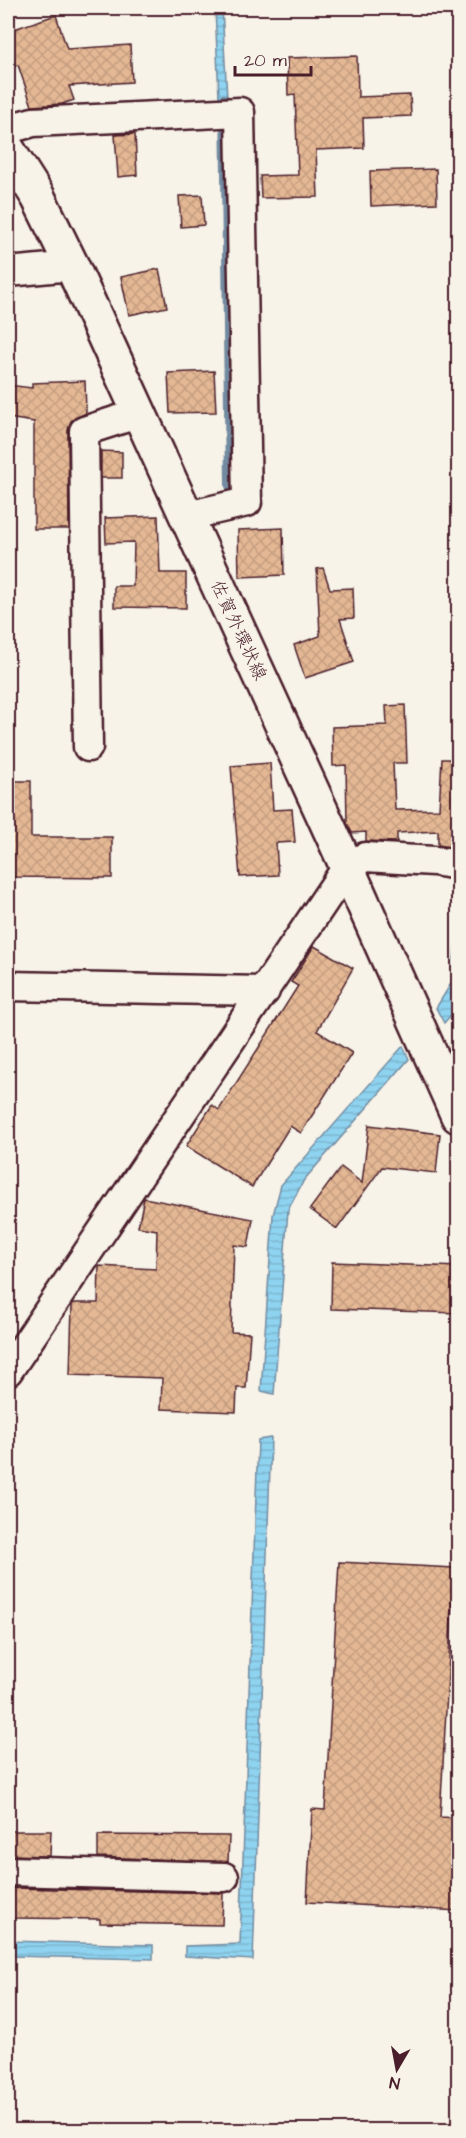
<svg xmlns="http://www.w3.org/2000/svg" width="466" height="2138" viewBox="0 0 466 2138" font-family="'Architects Daughter','Klee One',sans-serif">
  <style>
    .water { fill: url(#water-rules); stroke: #738ba1; stroke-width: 1.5 }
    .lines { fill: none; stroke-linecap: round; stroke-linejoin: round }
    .stream { stroke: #738ba1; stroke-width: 8 }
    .building { fill: url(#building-cross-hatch); stroke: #4a1f2b; stroke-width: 1.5 }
    .street-casing { stroke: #4a1f2b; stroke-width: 33 }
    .primary-casing { stroke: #4a1f2b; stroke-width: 38 }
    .street { stroke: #f7f3e8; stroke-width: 28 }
    .primary { stroke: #f7f3e8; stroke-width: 33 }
    .labels { text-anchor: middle; stroke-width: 6; stroke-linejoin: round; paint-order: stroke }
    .street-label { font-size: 18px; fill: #4a1f2b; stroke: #f7f3e8 }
  </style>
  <defs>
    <pattern id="water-rules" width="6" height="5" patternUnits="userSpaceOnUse" patternTransform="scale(1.5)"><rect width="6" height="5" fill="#8ed3f0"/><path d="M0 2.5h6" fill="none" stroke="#7cb5ce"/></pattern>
    <pattern id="building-cross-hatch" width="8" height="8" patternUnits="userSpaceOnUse" patternTransform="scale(1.5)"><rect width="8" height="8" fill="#e4b894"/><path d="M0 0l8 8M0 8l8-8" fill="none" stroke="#c59e80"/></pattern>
  </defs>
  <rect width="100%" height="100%" fill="#f7f3e8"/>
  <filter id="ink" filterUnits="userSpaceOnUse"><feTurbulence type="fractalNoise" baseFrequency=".0167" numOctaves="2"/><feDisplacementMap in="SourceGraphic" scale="12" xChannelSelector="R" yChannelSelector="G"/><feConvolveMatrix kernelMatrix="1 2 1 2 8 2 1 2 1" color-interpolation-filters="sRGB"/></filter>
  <g filter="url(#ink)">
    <g class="water">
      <path d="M215 8H222L227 98 219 97Z"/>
      <path d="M458 939V1007L444 1023 436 1008 452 982 456 941Z"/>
      <path d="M403 1046 409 1059 304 1180 288 1210 274 1394 261 1391 273 1215 281 1185Z"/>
      <path d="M271 1438 253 1960 185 1956V1946L240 1944 258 1440Z"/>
      <path d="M8 1941 153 1945V1959L8 1956Z"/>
    </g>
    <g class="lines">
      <path class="stream" d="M224 98 229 486"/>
    </g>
    <g class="building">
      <path d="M56 15 67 49 130 45 132 82 69 86 74 100 62 104 32 106 18 65 15 66 8 43V31Z"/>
      <path d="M357 56 358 97 410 95 411 116 363 118 364 148 316 150 318 197 261 198 260 176 298 175 295 94 288 95 287 58Z"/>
      <path d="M135 134 137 175 118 177 115 135Z"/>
      <path d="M436 169 437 203 371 206 370 171Z"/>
      <path d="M202 195 204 225 181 227 179 196Z"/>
      <path d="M159 269 167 307 129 315 121 277Z"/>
      <path d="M214 371 216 412 170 413 168 373Z"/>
      <path d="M85 381 86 413 71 421 68 431 69 529H34V422L8 418V385L32 388V383Z"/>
      <path d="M101 451 122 452V478H101Z"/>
      <path d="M158 516 160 573H186V608L114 607V586H133L134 542 106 543 105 518Z"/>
      <path d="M283 528 284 575 239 577 238 530Z"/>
      <path d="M323 568 330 589 353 588 354 618 340 619 354 662 305 678 294 645 320 636 317 569Z"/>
      <path d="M405 705 407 763H393L395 810 439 809 442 759H459V810L451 847 438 845V831L397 833V842L366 841V832L352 833 347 823 346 765 333 766 332 727 387 725 386 706Z"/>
      <path d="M270 763 273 810 292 809 295 842 276 843 278 875 240 877 231 766Z"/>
      <path d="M8 781H31V837H112V878L8 877Z"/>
      <path d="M314 946 353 968 317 1031 352 1053 301 1133 290 1126 252 1187 186 1146 212 1105 219 1110 298 986 291 982Z"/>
      <path d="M369 1125 440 1134 436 1173 382 1167 337 1229 310 1209 341 1167 362 1183Z"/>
      <path d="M144 1198 253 1219 248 1247 234 1245 231 1332 250 1333 246 1388H237L236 1412 161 1409 162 1378 70 1375 72 1305 74 1303H98L99 1266 156 1269 157 1230 138 1227Z"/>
      <path d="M332 1262 459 1267V1313L331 1309Z"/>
      <path d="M339 1562 454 1568 440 1817 459 1818V1911L307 1902 312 1809 325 1810Z"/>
      <path d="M8 1831H51L50 1856 8 1855Z"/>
      <path d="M98 1835 229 1836 228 1862 98 1857Z"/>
      <path d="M11 1888 223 1893 222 1925 100 1923V1919L10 1918Z"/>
    </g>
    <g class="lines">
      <defs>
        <g id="street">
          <path d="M8 129 33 122 240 112 247 502 187 516"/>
          <path d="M8 272 72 266"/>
          <path d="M88 747 84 431 140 413"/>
          <path d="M8 986 265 991"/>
          <path d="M8 1371 347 867 365 857 434 861 458 865"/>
          <path d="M8 1871 224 1877"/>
        </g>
        <path id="primary" d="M8 150 38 197 72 266 347 867 458 1116"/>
      </defs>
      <use href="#street" class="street-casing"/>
      <use href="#primary" class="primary-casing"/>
      <use href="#street" class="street"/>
      <use href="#primary" class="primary"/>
    </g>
  </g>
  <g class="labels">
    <g class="street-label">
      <text transform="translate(239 630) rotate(65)" y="6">佐賀外環状線</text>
    </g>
  </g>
  <rect width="466" height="2138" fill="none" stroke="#f7f3e8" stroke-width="30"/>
  <rect x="15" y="15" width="436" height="2108" fill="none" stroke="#4a1f2b" stroke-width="2" filter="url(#ink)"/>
  <g transform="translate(397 2069) rotate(190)" stroke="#f7f3e8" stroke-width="4.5" paint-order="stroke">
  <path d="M0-4.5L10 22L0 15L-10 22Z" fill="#4a1f2b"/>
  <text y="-9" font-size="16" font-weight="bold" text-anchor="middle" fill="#4a1f2b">N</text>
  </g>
  <path d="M235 66v9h76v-9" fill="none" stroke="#4a1f2b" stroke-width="3"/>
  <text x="244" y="66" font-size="18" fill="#4a1f2b" stroke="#f7f3e8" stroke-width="4.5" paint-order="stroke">20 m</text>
</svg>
